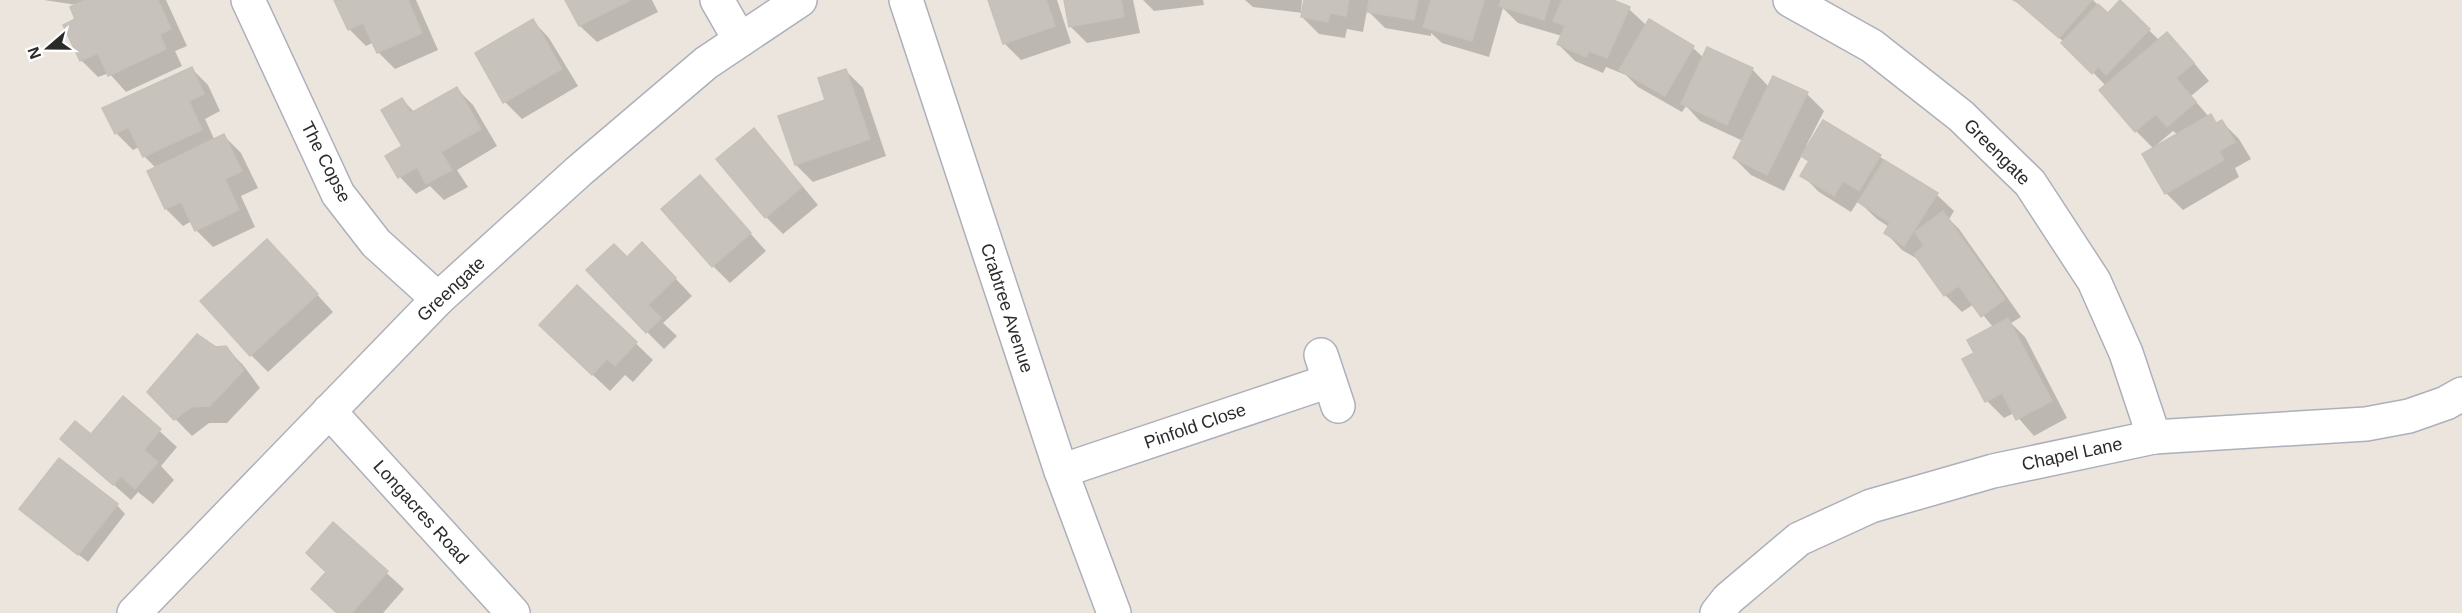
<svg xmlns="http://www.w3.org/2000/svg" width="2462" height="613" viewBox="0 0 2462 613" font-family="Helvetica,sans-serif">
  <style>
    .shadow { fill: #0003; fill-rule: evenodd }
    .building { fill: #c7c2bc; stroke: #c7c1b7; stroke-width: 1.5 }
    .lines { fill: none; stroke-linecap: round; stroke-linejoin: round }
    .minor-casing { stroke: #adb0ba; stroke-width: 36 }
    .minor { stroke: #fff; stroke-width: 33 }
    .labels { text-anchor: middle; stroke-width: 4.5; stroke-linejoin: round; paint-order: stroke }
    .street-label { font-size: 18px; fill: #2a2a2a; stroke: #fff }
  </style>
  <rect width="100%" height="100%" fill="#ece5dd"/>
  <g class="shadow">
    <path d="M44 0H166L187 46 175 51 182 66 126 92 109 73 98 77 81 60 65 25 77 20V5Z"/>
    <path d="M336 0H416L438 50 395 69 378 52 374 42 366 46 349 29Z"/>
    <path d="M567 0H652L658 12 597 42 580 26Z"/>
    <path d="M990 0H1057L1071 43 1021 60 1004 43Z"/>
    <path d="M1065 0H1133L1140 33 1087 43 1070 26Z"/>
    <path d="M1143 0H1203L1204 5 1154 11Z"/>
    <path d="M1245 0H1302L1301 12 1303 13 1305 0H1610L1629 9 1647 26 1693 48 1704 58 1752 69 1769 87 1807 94 1824 111 1806 146 1880 157 1937 195 1954 211 1949 219 1959 229 2021 317 2011 323 2025 337 2067 418 2034 436 2014 413 2004 418 1987 401 1964 359 1976 353 1993 327 1974 304 1962 312 1945 295 1921 261 1902 250 1886 233 1889 227 1877 219 1858 201 1851 212 1819 192 1802 175 1810 163 1802 155 1784 191 1751 175 1734 158 1743 141 1700 121 1686 106 1682 112 1638 87 1626 75 1606 67 1603 73 1575 61 1558 44 1562 36 1518 23 1503 8 1489 57 1442 43 1431 33V36L1385 28 1367 10 1363 32 1347 29 1345 38 1319 34 1302 17 1303 13 1253 7Z"/>
    <path d="M2012 0H2093L2108 15 2120 2 2160 41 2184 51 2209 81 2191 96 2209 117 2218 124 2222 122 2239 139 2251 159 2235 168 2239 177 2183 210 2166 193 2154 149 2136 131 2106 86 2064 42 2020 4ZM2173 131 2178 135 2154 149V147Z"/>
    <path d="M533 21 549 38 578 86 522 119 505 102Z"/>
    <path d="M191 68 208 85 220 111 205 119 215 141 224 136 241 153 258 188 241 196 255 227 213 247 196 230 192 221 183 226 166 209 149 172 156 168 144 156 139 147 133 150 116 133Z"/>
    <path d="M846 71 863 88 886 156 813 182 796 165 827 101Z"/>
    <path d="M456 88 473 105 497 146 457 170 468 187 444 200 430 186 416 194 400 177 387 157 404 147 402 99 415 113Z"/>
    <path d="M753 130 770 147 818 205 783 234 766 217Z"/>
    <path d="M700 177 766 251 730 283 713 266Z"/>
    <path d="M284 258 333 312 268 372 251 355Z"/>
    <path d="M627 259 659 261 692 296 663 323 677 336 664 349 647 332Z"/>
    <path d="M577 287 653 360 633 382 625 375 610 391 558 342Z"/>
    <path d="M226 348 243 365 260 388 227 423H209L192 436 149 392 216 349Z"/>
    <path d="M123 398 177 447 161 466 174 480 153 504 138 492 131 500 62 439 91 436Z"/>
    <path d="M117 505 125 514 88 562 21 509Z"/>
    <path d="M333 524 404 589 383 613H337L327 573Z"/>
  </g>
  <g class="building">
    <path d="M85 0H158L171 29 160 34 166 49 108 76 98 53 80 61 63 25 75 19 70 7Z"/>
    <path d="M334 0H408L422 33 377 53 363 23 348 30Z"/>
    <path d="M565 0H631L579 26Z"/>
    <path d="M988 0H1046L1055 26 1003 44Z"/>
    <path d="M1064 0H1121L1124 17 1069 27Z"/>
    <path d="M1304 0H1349L1346 16 1330 13 1328 22 1301 17Z"/>
    <path d="M1369 0H1418L1414 20 1367 12Z"/>
    <path d="M1431 0H1484L1472 41 1423 27Z"/>
    <path d="M1501 0H1550L1544 20 1499 6Z"/>
    <path d="M1562 0H1613L1630 7 1607 58 1589 51 1586 57 1557 44 1565 26 1553 21Z"/>
    <path d="M2015 0H2092L2059 38Z"/>
    <path d="M2120 0 2150 29 2106 75 2098 67 2092 74 2061 43 2098 4 2108 13Z"/>
    <path d="M533 19 562 69 503 103 475 53Z"/>
    <path d="M1649 19 1694 46 1665 96 1619 70Z"/>
    <path d="M2167 32 2194 63 2176 78 2196 102 2167 127 2156 114 2135 132 2099 90Z"/>
    <path d="M1707 47 1753 68 1727 125 1681 104Z"/>
    <path d="M192 67 204 94 189 101 202 130 143 157 128 127 115 134 102 108Z"/>
    <path d="M846 69 870 139 795 165 778 116 825 100 818 78Z"/>
    <path d="M1773 76 1808 92 1767 175 1733 158Z"/>
    <path d="M457 87 481 129 441 152 452 170 426 184 417 167 398 178 385 156 402 146 381 110 402 98 411 113Z"/>
    <path d="M2211 114 2216 123 2222 120 2235 142 2219 151 2224 160 2165 194 2142 154Z"/>
    <path d="M1823 120 1881 155 1859 191 1843 181 1834 196 1800 176 1809 161 1801 156Z"/>
    <path d="M754 128 802 187 765 218 716 159Z"/>
    <path d="M224 134 242 171 225 179 239 210 195 231 181 202 165 209 147 171Z"/>
    <path d="M1884 160 1938 193 1904 246 1884 233 1890 223 1858 202Z"/>
    <path d="M700 175 751 233 712 267 661 209Z"/>
    <path d="M1943 211 2005 299 1981 317 1959 286 1944 296 1914 254 1924 246 1915 232Z"/>
    <path d="M267 239 318 294 250 356 200 301Z"/>
    <path d="M642 242 676 278 648 305 661 318 646 333 586 270 614 244 627 257Z"/>
    <path d="M577 285 637 342 615 366 607 359 592 375 539 325Z"/>
    <path d="M2008 318 2052 401 2016 420 2002 393 1985 402 1962 359 1974 353 1967 340Z"/>
    <path d="M197 334 216 347 226 346 244 370 210 406 192 407 174 420 147 392Z"/>
    <path d="M123 396 161 429 144 450 158 462 135 489 121 476 113 485 60 439 75 421 91 434Z"/>
    <path d="M59 458 118 504 78 555 19 509Z"/>
    <path d="M333 522 388 571 352 613H337L311 589 326 572 306 553Z"/>
  </g>
  <g class="lines">
    <defs>
      <g id="minor">
        <path d="M248 0 338 194 376 243 438 299"/>
        <path d="M717 0 740 40"/>
        <path d="M906 0 1061 471 1114 613"/>
        <path d="M1790 0 1872 46 1961 116 2030 183 2094 281 2126 353 2154 437"/>
        <path d="M1321 355 1338 406"/>
        <path d="M329 411 513 613"/>
        <path d="M1061 471 1329 381"/>
        <path d="M134 613 438 299 579 171 706 63 800 0"/>
        <path d="M1717 613 1728 599 1799 539 1871 506 1993 471 2154 437 2366 424 2409 416 2446 403 2462 394"/>
      </g>
    </defs>
    <use href="#minor" class="minor-casing"/>
    <use href="#minor" class="minor"/>
  </g>
  <g class="labels">
    <g class="street-label">
      <text transform="translate(1997 152) rotate(45)" y="6">Greengate</text>
      <text transform="translate(326 162) rotate(63)" y="6">The Copse</text>
      <text transform="translate(451 289) rotate(-43)" y="6">Greengate</text>
      <text transform="translate(1007 308) rotate(72)" y="6">Crabtree Avenue</text>
      <text transform="translate(1195 426) rotate(-19)" y="6">Pinfold Close</text>
      <text transform="translate(2072 454) rotate(-12)" y="6">Chapel Lane</text>
      <text transform="translate(421 512) rotate(48)" y="6">Longacres Road</text>
    </g>
  </g>
  <g transform="translate(48 48) rotate(250)" stroke="#ffffff" stroke-width="4.5" paint-order="stroke">
  <path d="M0-4.5L10 22L0 15L-10 22Z" fill="#2a2a2a"/>
  <text y="-9" font-size="16" font-weight="bold" text-anchor="middle" fill="#2a2a2a">N</text>
  </g>
</svg>
